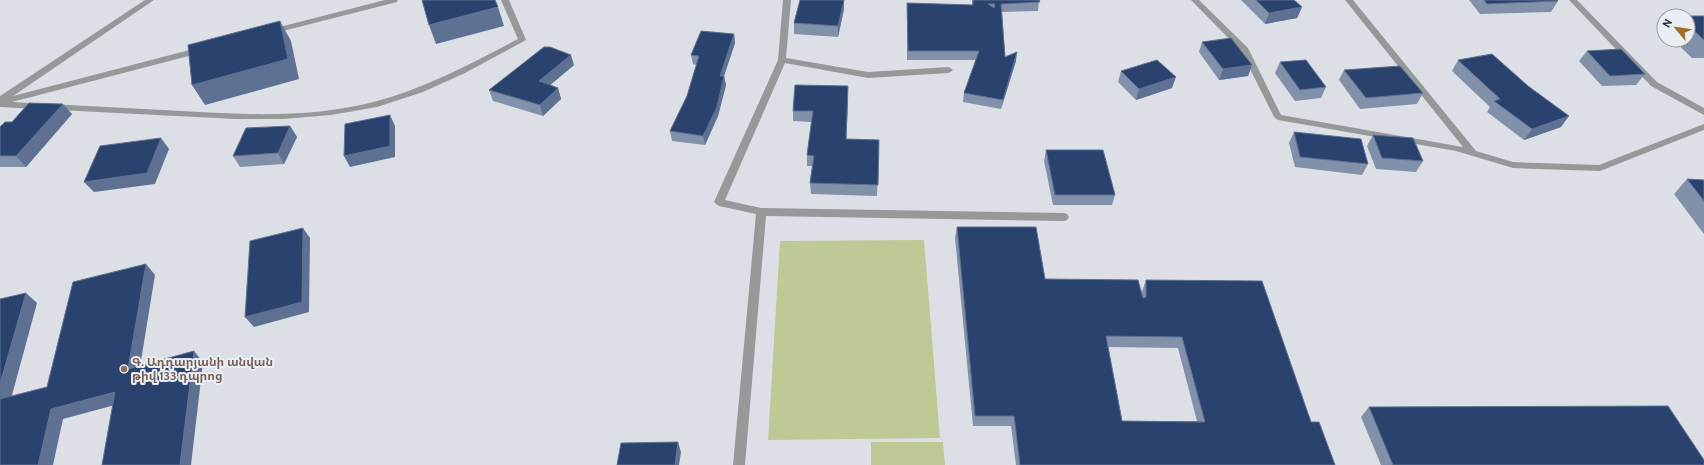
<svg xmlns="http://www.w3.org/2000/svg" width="1704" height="465" viewBox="0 0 1704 465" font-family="Cabin,'Noto Sans Armenian',sans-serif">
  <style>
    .green { fill: #bdca96 }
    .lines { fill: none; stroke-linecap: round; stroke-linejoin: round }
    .minor { fill: #969999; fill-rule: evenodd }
    .wall { fill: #8291aa; fill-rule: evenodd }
    .shaded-wall { fill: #5f7192 }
    .building { fill: #29426e; stroke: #5f7192; fill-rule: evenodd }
    .education-dot { fill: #8d6e63; stroke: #e9edf4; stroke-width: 1.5 }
    .labels { text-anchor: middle; stroke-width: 4; stroke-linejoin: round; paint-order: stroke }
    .education-label { font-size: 12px; font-weight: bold; fill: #785e54; stroke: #e9edf4; text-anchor: start }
  </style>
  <rect width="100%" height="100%" fill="#dce0e6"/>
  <g class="green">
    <path d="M924 240 940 438 768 440 780 241Z"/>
    <path d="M943 442 945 465H871V442Z"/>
  </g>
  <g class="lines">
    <g class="minor">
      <path d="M145 0H154L13 96 201 47 205 50 204 52 12 102C62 105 113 107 163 110 233 114 308 120 377 101 426 88 472 63 518 39L501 0H509L526 40 465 73 423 92 377 107 331 115 283 119H235L0 107V96Z"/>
      <path d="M385 0H398L397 2 271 34 267 32 268 30Z"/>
      <path d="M783 0H791L786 58 868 72 949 67 953 70 949 73 868 78 785 63 725 200 761 208 1064 213 1067 214 1069 217 1067 220 1064 221 766 216 745 465H733L756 214 719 206 714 202 778 60Z"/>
      <path d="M1191 0H1199L1248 48 1281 115 1463 147 1345 0H1353L1476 151 1513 162 1599 165 1704 124V130L1600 171 1513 168 1456 151 1278 120 1274 117 1241 51Z"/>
      <path d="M1569 0H1577L1657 82 1704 108V115L1651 86Z"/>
    </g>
  </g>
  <g class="wall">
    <path d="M800 0H844V9L838 37 794 34V23Z"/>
    <path d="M972 0H1039L1038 11 1002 12 1005 57 1016 61 1001 109 963 102 964 93 976 60H907V3L972 5Z"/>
    <path d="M1241 0H1294L1302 7 1297 18 1265 24Z"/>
    <path d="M1469 0H1557L1558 1 1551 12 1480 14Z"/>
    <path d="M1688 16H1704V58H1692L1673 40H1688Z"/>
    <path d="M734 34 735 43 724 76 726 85 718 116 705 145 672 141 670 131 687 96 696 65 693 64 691 55Z"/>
    <path d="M1202 42 1252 65 1248 76 1219 80 1199 52Z"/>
    <path d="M1587 51 1645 74 1636 85 1602 86 1579 61Z"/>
    <path d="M1458 60 1561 127 1524 140 1487 112 1490 107 1452 71Z"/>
    <path d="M1280 62 1326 87 1321 98 1295 101 1275 73Z"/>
    <path d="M574 65 550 85 558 88 561 99 543 116 493 101 489 90Z"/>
    <path d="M1344 70 1423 93 1417 104 1360 109 1339 80Z"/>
    <path d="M1121 71 1172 88 1136 100 1118 82Z"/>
    <path d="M848 97 846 139 879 140 877 196 811 194 810 183 812 166H807V155L811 122 793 121V111Z"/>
    <path d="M72 114 26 167H0V127L12 122Z"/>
    <path d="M290 126 297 137 284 164 240 167 233 156Z"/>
    <path d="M1294 132 1368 164 1362 175 1295 167 1289 143Z"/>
    <path d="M1373 135 1423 161 1416 172 1376 169 1367 146Z"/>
    <path d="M1046 150 1115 195 1112 205H1053L1044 161Z"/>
    <path d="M1687 179 1704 180V234L1674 194Z"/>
    <path d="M957 227 1045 279 1142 293V291L1146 280 1311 422 1335 465H1016L1011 426H973L955 238ZM1108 347 1178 348 1197 421H1122Z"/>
    <path d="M1369 407 1704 465H1381L1361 417Z"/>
  </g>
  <g class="shaded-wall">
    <path d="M844 0V9L838 37V26Z"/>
    <path d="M498 7 504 26 436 44 429 25Z"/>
    <path d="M1302 7 1297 18 1265 24 1269 13Z"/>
    <path d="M280 21 291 41 299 79 205 105 192 85Z"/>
    <path d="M734 34 735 43 721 85 720 76Z"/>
    <path d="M1017 52 1016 61 1001 109 1003 100Z"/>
    <path d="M571 55 574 65 542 92 539 81Z"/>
    <path d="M1252 65 1248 76 1219 80 1223 69Z"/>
    <path d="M724 76 726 85 718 116 705 145 703 136Z"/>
    <path d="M1176 77 1172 88 1136 100 1139 89Z"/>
    <path d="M848 86V97L846 150V139Z"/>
    <path d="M558 88 561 99 543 116 540 105Z"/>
    <path d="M63 104 72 114 26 167 16 156Z"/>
    <path d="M390 115 395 126V157L350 167 344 156Z"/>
    <path d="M1569 116 1561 127 1524 140 1532 129Z"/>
    <path d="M290 126 297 137 284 164 278 153Z"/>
    <path d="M161 138 169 149 155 184 94 192 84 182Z"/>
    <path d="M303 228 310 238 309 312 254 327 245 317Z"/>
    <path d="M146 264 155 275 138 379 128 369Z"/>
    <path d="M26 293 37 303 8 410 0 404V384Z"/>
    <path d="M194 351 203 362 191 465H180Z"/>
    <path d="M115 392 126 402 63 419 53 465H38L51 409Z"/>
    <path d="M678 442 681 452 679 465H675Z"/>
  </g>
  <g class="building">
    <path d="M422 0H495L498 7 429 25Z"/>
    <path d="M800 0H844L838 26 794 23Z"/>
    <path d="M973 0H1039L1040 2 1001 4 1005 57 1017 52 1003 100 964 93 979 51H908L907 3 973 5ZM988 4H995L994 8Z"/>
    <path d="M1256 0H1294L1302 7 1269 13Z"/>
    <path d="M1484 0H1557L1558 1 1487 4Z"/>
    <path d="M1679 16H1704V40L1688 25V16Z"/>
    <path d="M280 21 288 59 192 85 188 45Z"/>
    <path d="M701 31 734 34 720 76H724L717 107 703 136 670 131 687 96 699 56 691 55Z"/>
    <path d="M1231 38 1252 65 1223 69 1202 42Z"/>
    <path d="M544 47H550L571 55 539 81 558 88 540 105 489 90Z"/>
    <path d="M1621 49 1645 74 1610 76 1587 51Z"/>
    <path d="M1492 54 1528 86 1569 116 1532 129 1494 101 1500 99 1458 60Z"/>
    <path d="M1157 60 1176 77 1139 89 1121 71Z"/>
    <path d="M1306 60 1326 87 1300 90 1280 62Z"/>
    <path d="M1400 66 1423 93 1366 98 1344 70Z"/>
    <path d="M795 85 848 86 846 139 879 140 878 185 810 183 814 156 807 155 813 111H793Z"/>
    <path d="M29 103 63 104 16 156H0V127L5 122H12Z"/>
    <path d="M390 115V146L344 156 345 124Z"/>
    <path d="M290 126 278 153 233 156 246 128Z"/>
    <path d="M1294 132 1361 139 1368 164 1300 157Z"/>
    <path d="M1373 135 1413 138 1423 161 1382 158Z"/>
    <path d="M161 138 147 173 84 182 100 146Z"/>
    <path d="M1046 150H1103L1115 195H1055Z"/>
    <path d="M1687 179 1704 180V201Z"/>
    <path d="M957 227H1036L1045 279 1138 280 1143 298 1146 297V280L1262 281 1311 422H1319L1335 465H1020L1014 416H975ZM1106 336 1182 337 1205 422 1122 421Z"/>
    <path d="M303 228 302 302 245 317 250 241Z"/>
    <path d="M146 264 128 369 194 351 180 465H102L115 392 51 409 38 465H0V399L47 387 73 282Z"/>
    <path d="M26 293 0 384V299Z"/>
    <path d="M1668 406 1704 460V465H1393L1369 407Z"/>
    <path d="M678 442 675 465H617L621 443Z"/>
  </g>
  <circle class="education-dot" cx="124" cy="369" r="4"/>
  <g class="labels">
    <g class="education-label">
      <text x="132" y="366">Գ. Ադդարյանի անվան<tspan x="132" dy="14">թիվ 133 դպրոց</tspan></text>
    </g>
  </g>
  <g transform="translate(1676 28) rotate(299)"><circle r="19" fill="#e9edf4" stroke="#9b9ea3"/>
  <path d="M0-3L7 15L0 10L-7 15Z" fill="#9f6e22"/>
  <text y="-6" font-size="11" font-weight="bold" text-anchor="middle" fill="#26272a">N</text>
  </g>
</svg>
